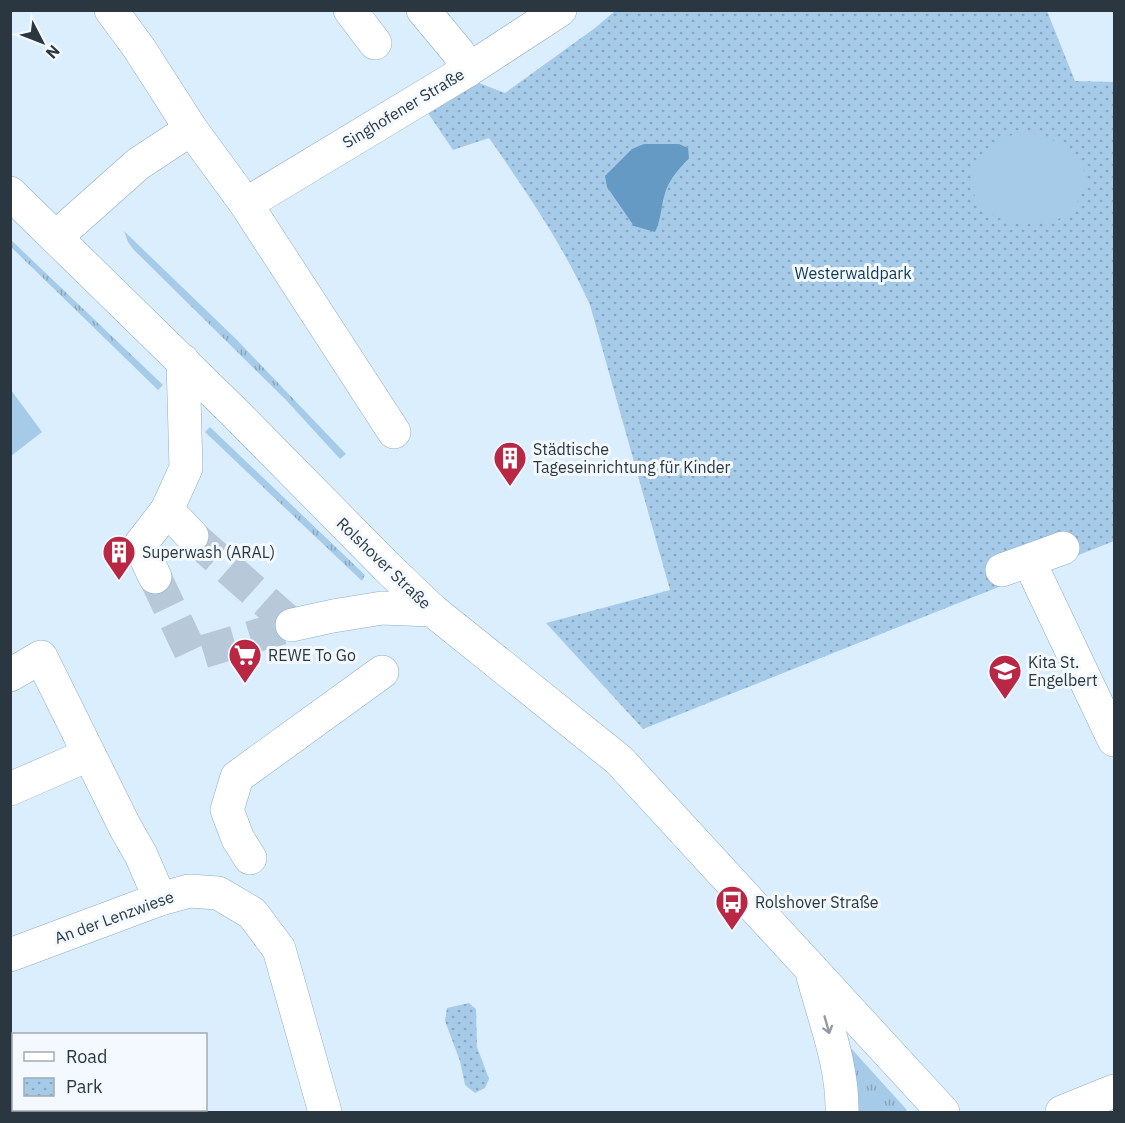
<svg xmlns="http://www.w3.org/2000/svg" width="1125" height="1123" viewBox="0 0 1125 1123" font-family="'IBM Plex Sans',sans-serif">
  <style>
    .grass { fill: url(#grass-tufts) }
    .park { fill: url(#park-dots) }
    .garden { fill: #a6cbe9 }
    .water { fill: #649ac3 }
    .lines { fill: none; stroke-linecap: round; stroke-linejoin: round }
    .minor-tunnel { stroke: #b7c9d8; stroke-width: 33; stroke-dasharray: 33 16; stroke-linecap: butt }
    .minor-casing { stroke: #8eadc6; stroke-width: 34 }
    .minor { stroke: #fff; stroke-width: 33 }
    .oneway { stroke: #949ba0 }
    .labels { text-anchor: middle; stroke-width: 6; stroke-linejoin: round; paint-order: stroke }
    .street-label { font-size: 16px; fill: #2a3741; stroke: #f3f9fe }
    .park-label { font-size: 16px; fill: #0e3956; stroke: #f3f9fe }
    .poi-label { font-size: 16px; fill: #2a3741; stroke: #f3f9fe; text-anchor: start }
  </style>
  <defs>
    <pattern id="grass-tufts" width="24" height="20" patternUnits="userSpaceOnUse" patternTransform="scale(1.5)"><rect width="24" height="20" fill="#a6cbe9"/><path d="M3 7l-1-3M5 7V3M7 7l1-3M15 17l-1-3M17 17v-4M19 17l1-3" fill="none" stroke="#87a6be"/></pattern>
    <pattern id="park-dots" width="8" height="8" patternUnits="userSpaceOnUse" patternTransform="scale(1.5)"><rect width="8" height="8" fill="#a6cbe9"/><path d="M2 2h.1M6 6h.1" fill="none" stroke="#87a6be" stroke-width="1.8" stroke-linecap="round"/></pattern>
  </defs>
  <rect width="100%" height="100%" fill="#daeefe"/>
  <g class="grass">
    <path d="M124 231 236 339 346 454 340 459 285 399 133 249 128 242Z"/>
    <path d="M10 239 163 385 158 390 11 247Z"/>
    <path d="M210 427 365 575 362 581 205 432Z"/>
    <path d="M848 1045 906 1109 907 1112H856Z"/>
  </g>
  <g class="park">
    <path d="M615 11H1047L1075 81 1114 82V541L643 729 546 623 670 590 590 305C563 245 526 191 489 138L453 150 426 110 474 81 505 93 595 28Z"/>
    <path d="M469 1003 476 1009 477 1047 489 1079 485 1088 475 1093 465 1085 460 1061 445 1021 447 1008Z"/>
  </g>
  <g class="garden">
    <path d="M1021 132C1054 134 1104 161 1078 201 1066 219 1053 223 1032 224 1014 225 1000 221 986 209 978 203 974 197 972 187 966 156 996 139 1021 132Z"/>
    <path d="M11 390 42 432 11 456H10Z"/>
  </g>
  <path class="water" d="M644 144H679L688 148 689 158C680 168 671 177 666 190 661 203 662 218 655 232L634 226 607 187 605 176 632 149Z"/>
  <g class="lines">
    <g class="minor-tunnel">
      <path d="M192 536 292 625"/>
      <path d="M155 577 192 655 292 625"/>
    </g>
    <defs>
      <g id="minor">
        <path d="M111 10 139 48 191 129 246 204 394 432"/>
        <path d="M350 10 375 43"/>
        <path d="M423 10 458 52 468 70"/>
        <path d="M10 193 233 411 387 567 432 610 619 760 943 1112"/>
        <path d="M246 204 468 70 560 10"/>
        <path d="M56 237 138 164 191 129"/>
        <path d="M183 361 186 468 167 510 192 536"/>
        <path d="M1029 561 1114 740"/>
        <path d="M1002 570 1063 548"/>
        <path d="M155 577 140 545 167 510"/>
        <path d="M292 625 333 616 382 608 432 610"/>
        <path d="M10 675 41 657 125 827 141 855 160 899"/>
        <path d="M10 789 88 755"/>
        <path d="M250 858 238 839 227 810 237 777 382 672"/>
        <path d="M10 955 160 899 189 891 218 893 252 913 279 949 325 1112"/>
        <path d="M813 976C825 1021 843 1066 842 1112"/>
        <path d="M1062 1112 1114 1091"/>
      </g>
    </defs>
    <use href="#minor" class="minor-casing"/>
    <use href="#minor" class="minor"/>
  </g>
  <defs><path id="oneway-shaft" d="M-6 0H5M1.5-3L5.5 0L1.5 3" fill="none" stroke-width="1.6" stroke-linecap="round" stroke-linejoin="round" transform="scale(1.5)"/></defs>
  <use class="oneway" href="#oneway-shaft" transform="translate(827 1025) rotate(74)"/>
  <defs>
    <symbol id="building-pin" viewBox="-11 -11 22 30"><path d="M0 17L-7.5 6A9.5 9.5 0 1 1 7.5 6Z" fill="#b82743" stroke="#f3f9fe"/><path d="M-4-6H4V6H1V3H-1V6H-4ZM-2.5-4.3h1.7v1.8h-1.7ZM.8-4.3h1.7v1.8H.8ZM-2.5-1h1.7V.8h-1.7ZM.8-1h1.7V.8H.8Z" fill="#fff"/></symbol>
    <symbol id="supermarket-pin" viewBox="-11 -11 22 30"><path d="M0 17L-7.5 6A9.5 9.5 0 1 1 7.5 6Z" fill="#b82743" stroke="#f3f9fe"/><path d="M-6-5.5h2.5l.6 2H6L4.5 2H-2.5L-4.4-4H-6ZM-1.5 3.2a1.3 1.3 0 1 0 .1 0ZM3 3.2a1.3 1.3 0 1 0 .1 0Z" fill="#fff"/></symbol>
    <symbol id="school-pin" viewBox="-11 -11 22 30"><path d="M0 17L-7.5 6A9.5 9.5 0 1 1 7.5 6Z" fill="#b82743" stroke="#f3f9fe"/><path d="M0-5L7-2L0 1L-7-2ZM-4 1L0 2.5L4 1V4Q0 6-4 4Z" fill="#fff"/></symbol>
    <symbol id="bus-pin" viewBox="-11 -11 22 30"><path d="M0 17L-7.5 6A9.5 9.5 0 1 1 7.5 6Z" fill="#b82743" stroke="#f3f9fe"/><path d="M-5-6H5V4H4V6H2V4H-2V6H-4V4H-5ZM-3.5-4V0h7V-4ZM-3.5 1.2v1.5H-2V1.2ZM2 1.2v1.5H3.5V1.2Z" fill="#fff"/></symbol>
  </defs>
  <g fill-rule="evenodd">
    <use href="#building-pin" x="491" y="439" width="38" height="52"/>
    <use href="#building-pin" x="100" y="533" width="38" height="52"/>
    <use href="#supermarket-pin" x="226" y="636" width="38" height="52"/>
    <use href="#school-pin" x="986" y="652" width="38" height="52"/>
    <use href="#bus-pin" x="713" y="883" width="38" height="52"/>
  </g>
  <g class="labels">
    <g class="street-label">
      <text transform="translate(403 108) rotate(-31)" y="6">Singhofener Straße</text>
      <text transform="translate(384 563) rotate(44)" y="6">Rolshover Straße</text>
      <text transform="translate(114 917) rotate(-20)" y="6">An der Lenzwiese</text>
    </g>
    <g class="park-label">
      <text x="853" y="279">Westerwaldpark</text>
    </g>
    <g class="poi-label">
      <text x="533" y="455">Städtische<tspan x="533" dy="18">Tageseinrichtung für Kinder</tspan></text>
      <text x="142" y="558">Superwash (ARAL)</text>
      <text x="268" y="661">REWE To Go</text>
      <text x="1028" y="668">Kita St.<tspan x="1028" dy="18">Engelbert</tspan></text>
      <text x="755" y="908">Rolshover Straße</text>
    </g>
  </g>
  <rect width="1125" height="1123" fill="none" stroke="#2a3741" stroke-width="24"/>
  <rect x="12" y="1033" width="195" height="78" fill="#f3f9fe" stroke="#a3abb2" stroke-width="1.5"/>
  <rect x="24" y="1052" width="30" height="9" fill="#ffffff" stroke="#a3abb2" stroke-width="1.5"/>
  <text x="66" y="1063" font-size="18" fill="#2a3741">Road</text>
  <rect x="24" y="1078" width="30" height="18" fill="url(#park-dots)" stroke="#a3abb2" stroke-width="1.5"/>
  <text x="66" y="1093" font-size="18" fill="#2a3741">Park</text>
  <g transform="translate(42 42) rotate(132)" stroke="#f3f9fe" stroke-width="4.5" paint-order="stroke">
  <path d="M0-4.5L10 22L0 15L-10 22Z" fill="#2a3741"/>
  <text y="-9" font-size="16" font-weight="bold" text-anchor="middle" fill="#2a3741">N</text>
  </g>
</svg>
